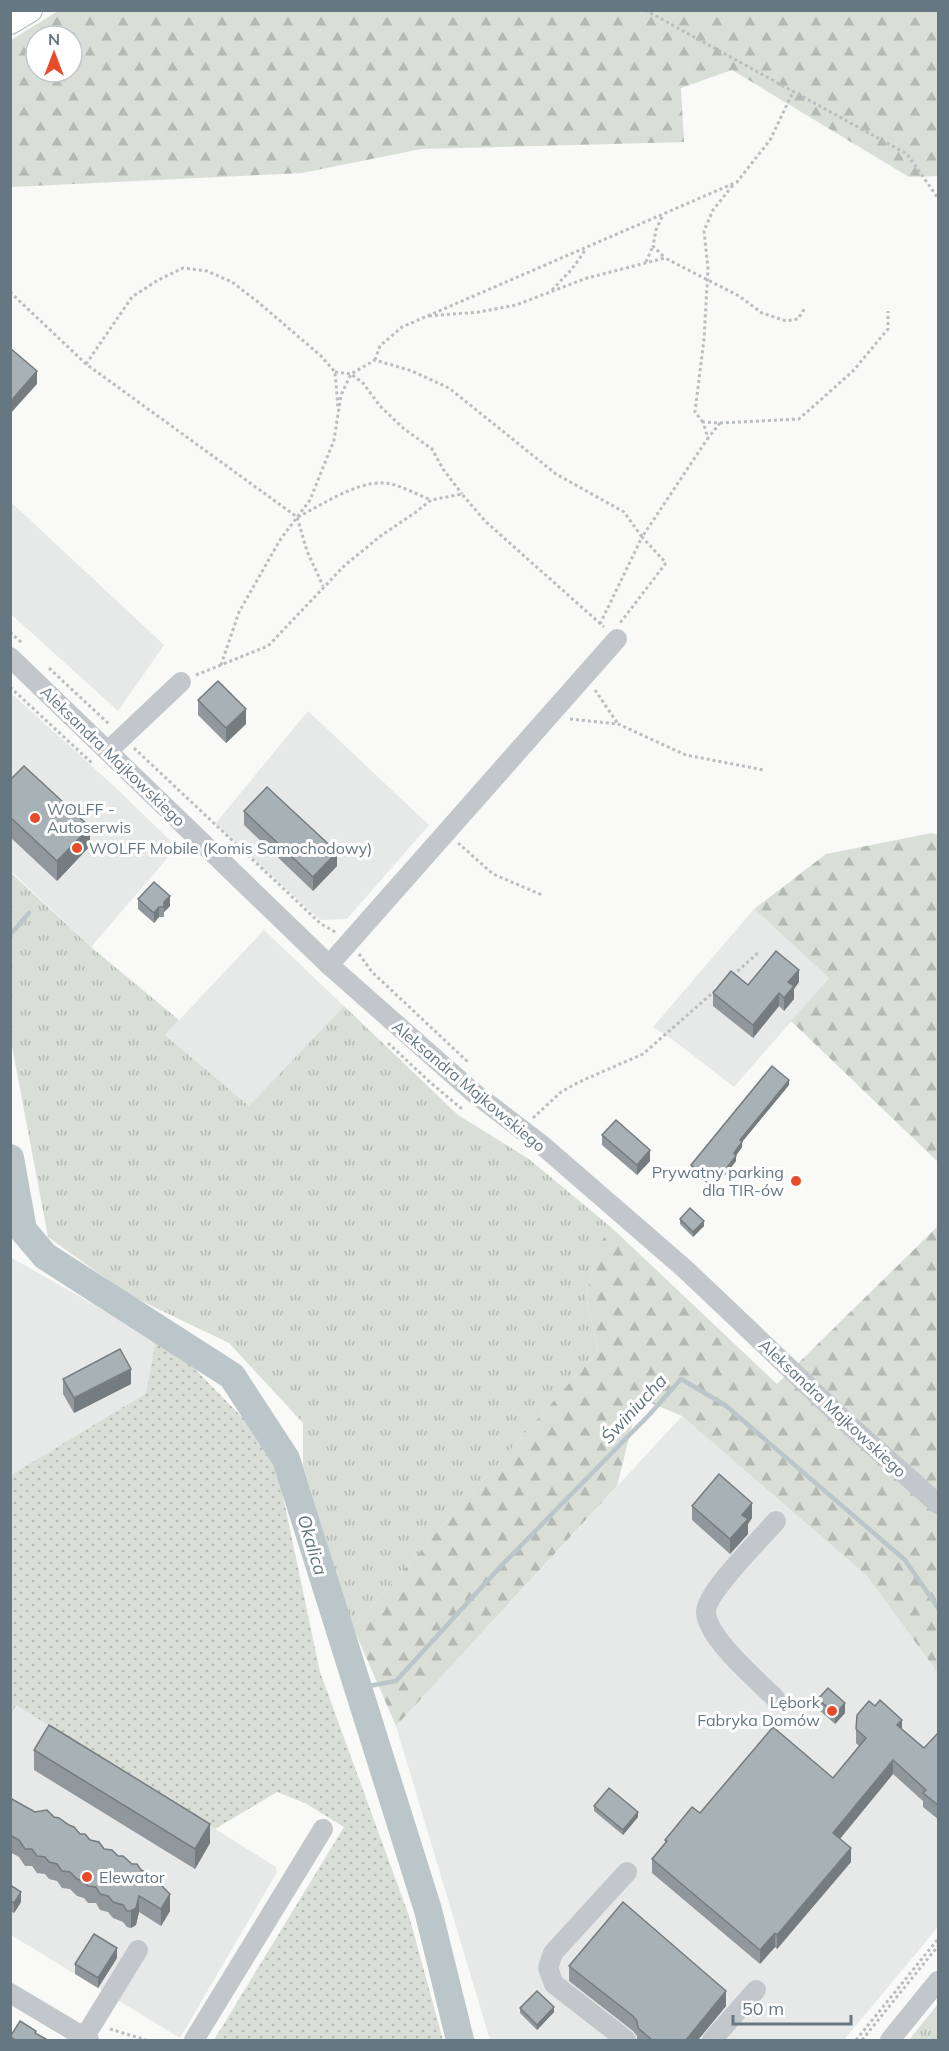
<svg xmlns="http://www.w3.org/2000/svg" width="949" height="2051" viewBox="0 0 949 2051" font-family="Mulish,sans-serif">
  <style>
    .built { fill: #e7e9e8 }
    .grass { fill: url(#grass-tufts) }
    .forest { fill: url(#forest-firs); fill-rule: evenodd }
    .garden { fill: url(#garden-dots) }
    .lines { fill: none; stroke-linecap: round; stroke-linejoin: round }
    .stream { stroke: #bac6ca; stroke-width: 4.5 }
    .river { stroke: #bac6ca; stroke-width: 28 }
    .major-casing { stroke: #b4babd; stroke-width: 26 }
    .path { stroke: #babec1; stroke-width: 3; stroke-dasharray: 3 3; stroke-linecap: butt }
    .minor { stroke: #c2c7cb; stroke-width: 20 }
    .major { stroke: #fff; stroke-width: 24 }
    .wall { fill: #90989d }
    .shaded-wall { fill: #757c7f }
    .building { fill: #a7b1b6; stroke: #757c7f; stroke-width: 1.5 }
    .poi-dot { fill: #e74b29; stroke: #fff; stroke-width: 2 }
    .labels { text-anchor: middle; stroke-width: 6; stroke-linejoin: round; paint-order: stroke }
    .street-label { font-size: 16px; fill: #647782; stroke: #fff }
    .poi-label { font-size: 16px; fill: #647782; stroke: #fff; text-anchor: start }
    .water-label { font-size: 18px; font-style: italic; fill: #5e767c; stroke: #fff }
  </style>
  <defs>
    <pattern id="grass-tufts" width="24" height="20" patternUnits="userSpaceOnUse" patternTransform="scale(1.5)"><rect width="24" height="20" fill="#d9ded6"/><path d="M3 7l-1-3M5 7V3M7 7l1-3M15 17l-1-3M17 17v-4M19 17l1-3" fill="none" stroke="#b4b9b3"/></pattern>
    <pattern id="forest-firs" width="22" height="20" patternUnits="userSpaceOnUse" patternTransform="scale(1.5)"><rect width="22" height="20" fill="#d9ded6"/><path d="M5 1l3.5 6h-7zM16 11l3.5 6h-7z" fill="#b4b9b3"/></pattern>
    <pattern id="garden-dots" width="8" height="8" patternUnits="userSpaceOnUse" patternTransform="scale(1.5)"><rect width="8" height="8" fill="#d9ded6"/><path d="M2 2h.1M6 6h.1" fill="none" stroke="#b4b9b3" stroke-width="1.8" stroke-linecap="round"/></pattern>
  </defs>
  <rect width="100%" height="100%" fill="#f9f9f7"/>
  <g class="built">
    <path d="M13 504 164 645 118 711 11 614 10 507Z"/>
    <path d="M10 692 117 789 177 847 91 947 11 871Z"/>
    <path d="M308 711 429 825 347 919 320 920 215 824Z"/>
    <path d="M754 909 829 978 734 1087 672 1039 653 1027Z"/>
    <path d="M264 930 344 1006 250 1107 165 1035Z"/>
    <path d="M10 1248 12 1258 156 1340 147 1392 11 1475Z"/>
    <path d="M682 1416 867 1576 938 1673V1927L844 2040H490L396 1726Z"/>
    <path d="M16 1704 276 1867 277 1872 180 2038 11 1935 10 1715Z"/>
  </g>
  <g class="grass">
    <path d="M10 872 91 947 179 1020 165 1035 249 1106 344 1006 458 1115 529 1159 613 1229 598 1245 586 1297 598 1351 353 1627 303 1465V1423L229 1343 129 1295 48 1237 11 1041Z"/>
    <path d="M938 2004V2040H909Z"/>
  </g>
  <g class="forest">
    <path d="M58 11H938V176L909 177 732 70 681 88 684 142 421 149 302 173 11 187V40ZM36 36H72V72H36Z"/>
    <path d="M932 833 938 835V1162L791 1021 829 978 754 909 826 854Z"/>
    <path d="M938 1226V1673L867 1576 682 1416 639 1398 617 1486 396 1726 353 1627 598 1351 586 1297 598 1244 613 1229 777 1384Z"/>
  </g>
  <path class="garden" d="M156 1340 186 1360 273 1449 320 1672 409 1916 443 2040H214L344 1827 305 1803 277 1792 215 1829 16 1705 11 1715V1475L146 1393Z"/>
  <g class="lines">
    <g class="stream">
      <path d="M10 935 29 913"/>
      <path d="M358 1688 396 1681 502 1565 649 1415 681 1379 725 1405 905 1560 938 1608"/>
    </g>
    <path class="river" d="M10 1158 23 1230 45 1256 232 1376 286 1459 428 1910 460 2040"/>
    <defs>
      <path id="major" d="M10 22 30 10"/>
    </defs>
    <use href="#major" class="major-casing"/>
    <g class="path">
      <path d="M645 10 907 154 938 198"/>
      <path d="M662 217 656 230 653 246 665 258"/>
      <path d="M646 262 653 246"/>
      <path d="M552 290 572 269 586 249"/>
      <path d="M10 292 86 364 297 517 307 551 323 586"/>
      <path d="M429 316 479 312 516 305 587 278 665 258 739 296 762 313 786 321 798 319 805 308"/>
      <path d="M375 360 380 346 402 327 737 182 770 140 793 92"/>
      <path d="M86 364 132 297 158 280 183 268 207 271 232 282 258 302 321 356 335 372 338 407"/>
      <path d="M335 372 351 374 363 383 380 406 403 428 432 449 443 469 462 494"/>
      <path d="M703 422 695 412 704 339 708 269 704 231 713 210 733 185"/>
      <path d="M720 423 799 419 853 371 888 329V311"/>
      <path d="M298 517C325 503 366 475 395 485 407 489 419 495 431 500"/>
      <path d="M600 624 642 537 666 563 620 623"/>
      <path d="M10 632 22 643"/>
      <path d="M221 665 239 612 280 540 310 500 334 440 341 395 351 374 375 360 412 371 449 388 556 474 624 512 642 537 708 438 703 422 720 423 708 438"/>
      <path d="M49 668 110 725"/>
      <path d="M196 675 268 646 345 565 382 535 416 512 431 500 462 494 485 521 604 627"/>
      <path d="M10 687 93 764"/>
      <path d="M595 690 618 724"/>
      <path d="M570 719 618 724 686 755 764 770"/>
      <path d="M134 748 321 924 337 933"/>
      <path d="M458 843 493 874 542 895"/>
      <path d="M359 954 372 972 469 1063"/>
      <path d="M733 975 759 952"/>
      <path d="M388 1043 431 1083 462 1109 463 1107"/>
      <path d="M533 1118 561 1092 579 1082 643 1054 717 989"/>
      <path d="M110 2029 146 2040"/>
      <path d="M856 2040 938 1939"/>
      <path d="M862 2040 938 1946"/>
    </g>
    <g class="minor">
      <path d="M10 657 329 965 474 1093 542 1145 685 1269 846 1422 938 1504"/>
      <path d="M108 751 181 682"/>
      <path d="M329 965 617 639"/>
      <path d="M775 1698C757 1680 707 1638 706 1612 706 1592 761 1539 776 1521"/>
      <path d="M10 1993 89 2040"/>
      <path d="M84 2038 138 1950"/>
      <path d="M194 2040 323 1829"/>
      <path d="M626 2040 554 1984 548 1968 553 1953 627 1872"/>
      <path d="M712 2040 756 1990"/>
      <path d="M890 2040 938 1981"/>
    </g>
    <use href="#major" class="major"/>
  </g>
  <g class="wall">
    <path d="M198 700 246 724 226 743 198 715Z"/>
    <path d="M10 780 90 846 57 881 10 837Z"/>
    <path d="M244 811 337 866 313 891 244 825Z"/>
    <path d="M138 899 170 906 164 912V917H159L154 923 138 909Z"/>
    <path d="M799 982 794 989V999L784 1011 779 1006 753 1038 713 1006V993L748 985Z"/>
    <path d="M789 1085 742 1142V1147L736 1156V1161L714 1189 691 1170V1165Z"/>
    <path d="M602 1135 650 1161 637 1175 602 1145Z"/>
    <path d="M680 1219 704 1226 693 1237 680 1224Z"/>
    <path d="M63 1379 131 1384 74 1413 63 1394Z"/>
    <path d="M692 1506 752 1518 748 1524V1534L730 1554 692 1520Z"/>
    <path d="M818 1699 845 1713 835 1724 818 1709Z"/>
    <path d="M856 1729H902L924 1748 939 1736V1820L923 1807V1801L893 1774 840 1839 851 1862 777 1949 775 1947 760 1964 652 1873V1859L665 1844V1840L700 1813 833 1778 859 1746 856 1743Z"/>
    <path d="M34 1750 210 1843 195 1869 34 1770Z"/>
    <path d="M10 1798 35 1812 54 1817 104 1849 170 1911 161 1926 139 1912 136 1925 131 1928 127 1927 123 1922 113 1918 108 1912 100 1910 96 1903H88L84 1898 77 1896 70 1889 62 1888 57 1881 49 1879 45 1874 37 1873 32 1866H25L19 1857 10 1852Z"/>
    <path d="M594 1806 638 1817 623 1835 594 1811Z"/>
    <path d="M10 1885 21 1902 14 1913 10 1911Z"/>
    <path d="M117 1958 98 1988 75 1974V1964Z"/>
    <path d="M569 1966 726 2006 698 2040H637V2036L633 2031 569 1981Z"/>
    <path d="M520 2008 554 2012 537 2030 520 2013Z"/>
  </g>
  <g class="shaded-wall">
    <path d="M37 371V384L10 414V402Z"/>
    <path d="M246 709V724L226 743V728Z"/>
    <path d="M90 827V846L57 881V861Z"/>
    <path d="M337 852V866L313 891V877Z"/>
    <path d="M170 896V906L164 912V902Z"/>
    <path d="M159 907V917L154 923V913Z"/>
    <path d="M799 970V982L794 989V999L784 1011V998L788 982Z"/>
    <path d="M779 993V1006L753 1038V1025Z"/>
    <path d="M789 1080V1085L742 1142V1147L734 1158V1153L740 1140Z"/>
    <path d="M650 1150V1161L637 1175V1165Z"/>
    <path d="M736 1156V1161L714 1189V1184Z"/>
    <path d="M704 1221V1226L693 1237V1232Z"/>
    <path d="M131 1369V1384L74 1413V1398Z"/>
    <path d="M752 1503V1518L748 1524V1534L730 1554V1539L742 1515Z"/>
    <path d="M845 1703V1713L835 1724V1714Z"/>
    <path d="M902 1720V1734L897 1725Z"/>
    <path d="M893 1760V1774L833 1847V1833Z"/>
    <path d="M638 1812V1817L623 1835V1830Z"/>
    <path d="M210 1824V1843L195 1869V1849Z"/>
    <path d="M851 1848V1862L777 1949V1935Z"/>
    <path d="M21 1892V1902L14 1913V1903Z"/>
    <path d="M170 1894V1911L161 1926V1909Z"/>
    <path d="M139 1896V1912L136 1925 131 1928V1911Z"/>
    <path d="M775 1933V1947L760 1964V1950Z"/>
    <path d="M117 1948V1958L98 1988V1978Z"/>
    <path d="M726 1991V2006L698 2040H686Z"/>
    <path d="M554 2007V2012L537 2030V2025Z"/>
  </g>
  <g class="building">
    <path d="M10 348 37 371 10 402Z"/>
    <path d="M218 681 246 709 226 728 198 700Z"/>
    <path d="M24 766 90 827 57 861 10 817V780Z"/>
    <path d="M267 787 337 852 313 877 244 811Z"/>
    <path d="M154 882 170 896 164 902V907H159L154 913 138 899Z"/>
    <path d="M776 951 799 970 788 982 794 986 784 998 779 993 753 1025 713 993 731 971 748 985Z"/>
    <path d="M772 1066 789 1080 740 1140 742 1142 734 1153 736 1156 714 1184 691 1165Z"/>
    <path d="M616 1120 650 1150 637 1165 602 1135Z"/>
    <path d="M690 1208 704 1221 693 1232 680 1219Z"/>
    <path d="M120 1349 131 1369 74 1398 63 1379Z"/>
    <path d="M719 1474 752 1503 742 1515 748 1519 730 1539 692 1506Z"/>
    <path d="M828 1688 845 1703 835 1714 818 1699Z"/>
    <path d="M880 1700 902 1720 897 1725 924 1748 937 1734 939 1736V1806L923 1793 926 1790 893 1760 833 1833 851 1848 777 1935 775 1933 760 1950 652 1859 667 1841 665 1840 692 1807 700 1813 773 1727 833 1778 866 1738 856 1729 857 1715 869 1701 875 1706Z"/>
    <path d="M49 1725 210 1824 195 1849 34 1750Z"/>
    <path d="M609 1788 638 1812 623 1830 594 1806Z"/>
    <path d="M10 1798 35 1812 47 1810 54 1817 59 1818 69 1825 74 1827 80 1834H85L90 1840 99 1842 104 1849 112 1850 118 1856H123L132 1864H137L141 1870 149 1873 170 1894 161 1909 139 1896 136 1908 131 1911H127L123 1905 113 1902 108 1896 100 1894 96 1887 88 1886 84 1881 77 1879 70 1872 62 1871 57 1864 49 1862 45 1857 37 1856 32 1849H25L19 1840 10 1835Z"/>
    <path d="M10 1885 21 1892 14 1903 10 1901Z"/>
    <path d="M623 1902 726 1991 686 2040H652L638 2028 637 2021 633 2016 569 1966Z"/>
    <path d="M94 1934 117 1948 98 1978 75 1964Z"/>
    <path d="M537 1991 554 2007 537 2025 520 2008Z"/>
    <path d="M20 2021 36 2031 35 2033 46 2039V2040H16L10 2037Z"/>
  </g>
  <g class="poi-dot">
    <circle cx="35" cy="818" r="6"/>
    <circle cx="77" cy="848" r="6"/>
    <circle cx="796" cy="1181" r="6"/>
    <circle cx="832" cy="1711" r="6"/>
    <circle cx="87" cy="1877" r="6"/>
  </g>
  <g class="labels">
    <g class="street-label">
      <text transform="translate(113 756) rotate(44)" y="6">Aleksandra Majkowskiego</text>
      <text transform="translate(469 1086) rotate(40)" y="6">Aleksandra Majkowskiego</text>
      <text transform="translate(833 1408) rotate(43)" y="6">Aleksandra Majkowskiego</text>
    </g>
    <g class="poi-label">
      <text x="47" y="815">WOLFF -<tspan x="47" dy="18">Autoserwis</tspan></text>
      <text x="89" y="854">WOLFF Mobile (Komis Samochodowy)</text>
      <text x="784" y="1178" text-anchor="end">Prywatny parking<tspan x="784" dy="18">dla TIR-ów</tspan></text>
      <text x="820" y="1708" text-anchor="end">Lębork<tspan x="820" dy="18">Fabryka Domów</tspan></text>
      <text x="99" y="1883">Elewator</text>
    </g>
    <g class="water-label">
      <text transform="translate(634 1409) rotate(-47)" y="6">Świniucha</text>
      <text transform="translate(312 1545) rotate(73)" y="6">Okalica</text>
    </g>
  </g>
  <rect width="949" height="2051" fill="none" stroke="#647782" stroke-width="24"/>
  <g transform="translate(54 54)"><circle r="28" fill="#ffffff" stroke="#c1c9cd" stroke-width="1.5"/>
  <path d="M0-4.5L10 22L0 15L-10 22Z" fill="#e74b29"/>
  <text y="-9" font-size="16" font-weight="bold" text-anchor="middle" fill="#647782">N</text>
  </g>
  <path d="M733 2015v9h118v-9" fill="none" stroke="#647782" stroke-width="3"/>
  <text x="742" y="2015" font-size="18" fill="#647782" stroke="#ffffff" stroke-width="4.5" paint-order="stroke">50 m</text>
</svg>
